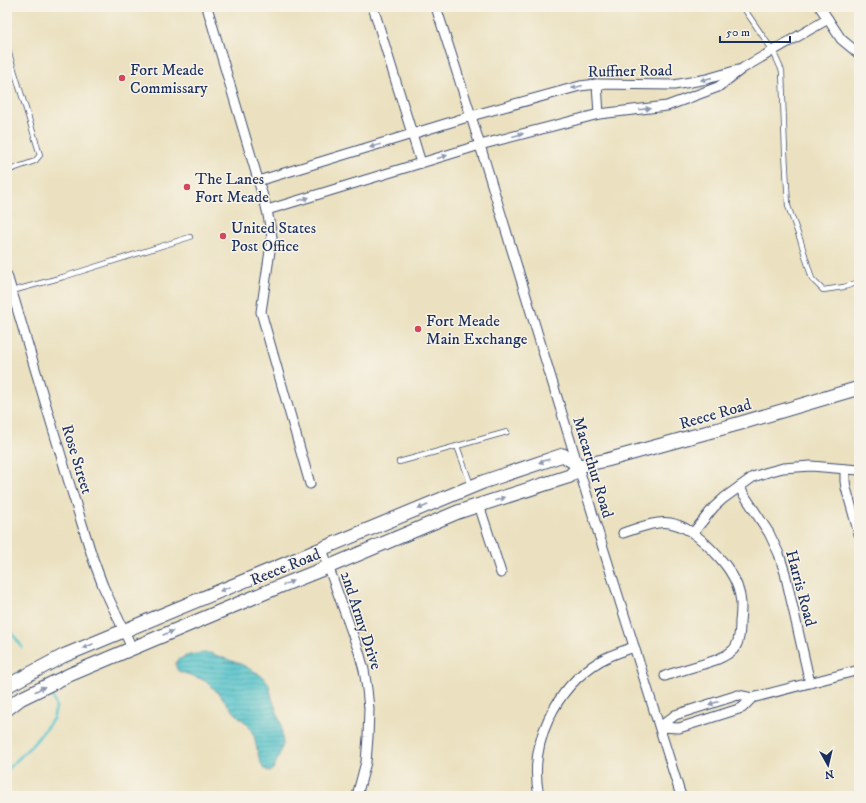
<svg xmlns="http://www.w3.org/2000/svg" width="866" height="803" viewBox="0 0 866 803" font-family="'IM FELL DW Pica',serif">
  <style>
    .water { fill: url(#water-rules); stroke: #387a94 }
    .lines { fill: none; stroke-linecap: round; stroke-linejoin: round }
    .stream { stroke: #56c4cb; stroke-width: 3 }
    .lane-casing { stroke: #3a4a6d; stroke-width: 6 }
    .street-casing { stroke: #3a4a6d; stroke-width: 11 }
    .secondary-casing { stroke: #3a4a6d; stroke-width: 15 }
    .lane { stroke: #fff; stroke-width: 4.5 }
    .street { stroke: #fff; stroke-width: 9 }
    .secondary { stroke: #fff; stroke-width: 13 }
    .oneway { fill: #8d97ae }
    .poi-dot { fill: #d1495b; stroke: #f7f3e8; stroke-width: 1.5 }
    .labels { text-anchor: middle; stroke-width: 3; stroke-linejoin: round; paint-order: stroke }
    .poi-label { font-size: 16px; fill: #1b2f5e; stroke: #f7f3e8; text-anchor: start }
    .street-label { font-size: 16px; fill: #1b2f5e; stroke: #f7f3e8 }
  </style>
  <defs>
    <pattern id="water-rules" width="6" height="5" patternUnits="userSpaceOnUse"><rect width="6" height="5" fill="#56c4cb"/><path d="M0 2.5h6" fill="none" stroke="#46a0a8"/></pattern>
  </defs>
  <rect width="100%" height="100%" fill="#f7f3e8"/>
  <filter id="ink" filterUnits="userSpaceOnUse"><feTurbulence type="fractalNoise" baseFrequency=".025" numOctaves="2"/><feDisplacementMap in="SourceGraphic" scale="8" xChannelSelector="R" yChannelSelector="G"/><feConvolveMatrix kernelMatrix="1 2 1 2 8 2 1 2 1" color-interpolation-filters="sRGB"/></filter>
  <filter id="wash" filterUnits="userSpaceOnUse"><feTurbulence type="fractalNoise" baseFrequency=".012" numOctaves="4" result="noise"/><feDisplacementMap in="SourceGraphic" scale="16" xChannelSelector="R" yChannelSelector="G"/><feGaussianBlur stdDeviation="0.9" result="paint"/><feColorMatrix in="noise" values="0 0 0 0 0 0 0 0 0 0 0 0 0 0 0 0 0 1.4 0 .05"/><feComposite in="paint" operator="in"/></filter>
  <g filter="url(#wash)">
    <rect width="100%" height="100%" fill="#ebe1c0"/>
    <path class="water" d="M210 653 243 665 262 676 269 685 272 698 281 724 283 744 278 758 273 769 271 771H268L263 768 259 758 254 736 249 726 233 711 221 696 207 682 199 678 178 671 176 667V662C184 654 199 653 210 653Z"/>
    <g class="lines">
      <g class="stream">
        <path d="M7 627 12 633 22 647"/>
        <path d="M7 770 34 743 53 719 56 707 52 694"/>
      </g>
    </g>
  </g>
  <g filter="url(#ink)">
    <g class="lines">
      <defs>
        <g id="lane">
          <path d="M743 7 773 51 782 71 785 152 788 206 801 242 812 279 823 290 844 287 859 282"/>
          <path d="M7 47 40 155 35 161 7 171"/>
          <path d="M12 291 63 277 190 237"/>
          <path d="M457 446 507 432"/>
          <path d="M399 462 457 446 471 485"/>
        </g>
        <g id="street">
          <path d="M207 7 267 210 272 237 261 312 310 484"/>
          <path d="M373 7 421 163"/>
          <path d="M436 7 471 116 600 538 681 796"/>
          <path d="M820 7 841 39 859 54"/>
          <path d="M597 84 599 114"/>
          <path d="M258 181 471 116 580 86 597 84 674 85 707 79 738 70"/>
          <path d="M267 210 480 145 599 114 667 106 718 87 743 68 828 19"/>
          <path d="M7 275 68 479 93 559 103 586 132 648"/>
          <path d="M845 469V481L846 488 859 534"/>
          <path d="M739 487 769 533 779 554 785 573 810 683"/>
          <path d="M479 505 501 573"/>
          <path d="M623 533C636 529 656 520 670 523 685 526 695 534 706 544 723 560 739 578 741 603 741 609 741 615 740 621 740 630 740 643 733 650 723 659 710 662 697 666 687 669 676 672 665 676"/>
          <path d="M693 533 714 507 724 498 753 477 768 472 783 468 811 466 859 470"/>
          <path d="M322 549 359 652 364 670 367 689 369 709 368 737 366 762 357 796"/>
          <path d="M660 727 675 715 738 695 752 698 859 670"/>
          <path d="M660 727 679 728 742 708 752 698"/>
          <path d="M539 796C528 744 555 688 600 661 610 655 623 651 634 647"/>
        </g>
        <g id="secondary">
          <path d="M7 686 63 656 483 482 563 455 579 466"/>
          <path d="M7 709 20 699 69 675 283 585 328 567 458 512 570 476 579 466 607 460 741 423 859 388"/>
        </g>
      </defs>
      <use href="#lane" class="lane-casing"/>
      <use href="#street" class="street-casing"/>
      <use href="#secondary" class="secondary-casing"/>
      <use href="#lane" class="lane"/>
      <use href="#street" class="street"/>
      <use href="#secondary" class="secondary"/>
    </g>
    <defs><path id="oneway-solid" d="M-6-.8H1V-3.2L6.5 0L1 3.2V.8H-6Z"/></defs>
    <g class="oneway">
      <use href="#oneway-solid" transform="translate(706 79) rotate(167)"/>
      <use href="#oneway-solid" transform="translate(577 87) rotate(166)"/>
      <use href="#oneway-solid" transform="translate(645 109) rotate(-7)"/>
      <use href="#oneway-solid" transform="translate(518 135) rotate(-15)"/>
      <use href="#oneway-solid" transform="translate(375 146) rotate(163)"/>
      <use href="#oneway-solid" transform="translate(442 157) rotate(-17)"/>
      <use href="#oneway-solid" transform="translate(304 199) rotate(-17)"/>
      <use href="#oneway-solid" transform="translate(544 461) rotate(161)"/>
      <use href="#oneway-solid" transform="translate(500 499) rotate(-18)"/>
      <use href="#oneway-solid" transform="translate(423 507) rotate(157)"/>
      <use href="#oneway-solid" transform="translate(288 583) rotate(-22)"/>
      <use href="#oneway-solid" transform="translate(225 589) rotate(158)"/>
      <use href="#oneway-solid" transform="translate(168 633) rotate(-23)"/>
      <use href="#oneway-solid" transform="translate(88 646) rotate(157)"/>
      <use href="#oneway-solid" transform="translate(40 689) rotate(-27)"/>
      <use href="#oneway-solid" transform="translate(714 703) rotate(162)"/>
    </g>
  </g>
  <g class="poi-dot">
    <circle cx="122" cy="78" r="4"/>
    <circle cx="187" cy="187" r="4"/>
    <circle cx="223" cy="236" r="4"/>
    <circle cx="418" cy="329" r="4"/>
  </g>
  <g class="labels">
    <g class="poi-label">
      <text x="130" y="75">Fort Meade<tspan x="130" dy="18">Commissary</tspan></text>
      <text x="195" y="184">The Lanes<tspan x="195" dy="18">Fort Meade</tspan></text>
      <text x="231" y="233">United States<tspan x="231" dy="18">Post Office</tspan></text>
      <text x="426" y="326">Fort Meade<tspan x="426" dy="18">Main Exchange</tspan></text>
    </g>
    <g class="street-label">
      <text transform="translate(630 70) rotate(-1)" y="6">Ruffner Road</text>
      <text transform="translate(715 413) rotate(-16)" y="6">Reece Road</text>
      <text transform="translate(78 459) rotate(73)" y="6">Rose Street</text>
      <text transform="translate(594 467) rotate(73)" y="6">Macarthur Road</text>
      <text transform="translate(285 566) rotate(-22)" y="6">Reece Road</text>
      <text transform="translate(802 588) rotate(75)" y="6">Harris Road</text>
      <text transform="translate(362 620) rotate(72)" y="6">2nd Army Drive</text>
    </g>
  </g>
  <rect width="866" height="803" fill="none" stroke="#f7f3e8" stroke-width="24"/>
  <g transform="translate(828 765) rotate(172)" stroke="#f7f3e8" stroke-width="3" paint-order="stroke">
  <path d="M0-3L7 15L0 10L-7 15Z" fill="#1b2f5e"/>
  <text y="-6" font-size="11" font-weight="bold" text-anchor="middle" fill="#1b2f5e">N</text>
  </g>
  <path d="M720 36v6h70v-6" fill="none" stroke="#1b2f5e" stroke-width="2"/>
  <text x="726" y="36" font-size="12" fill="#1b2f5e" stroke="#f7f3e8" stroke-width="3" paint-order="stroke">50 m</text>
</svg>
